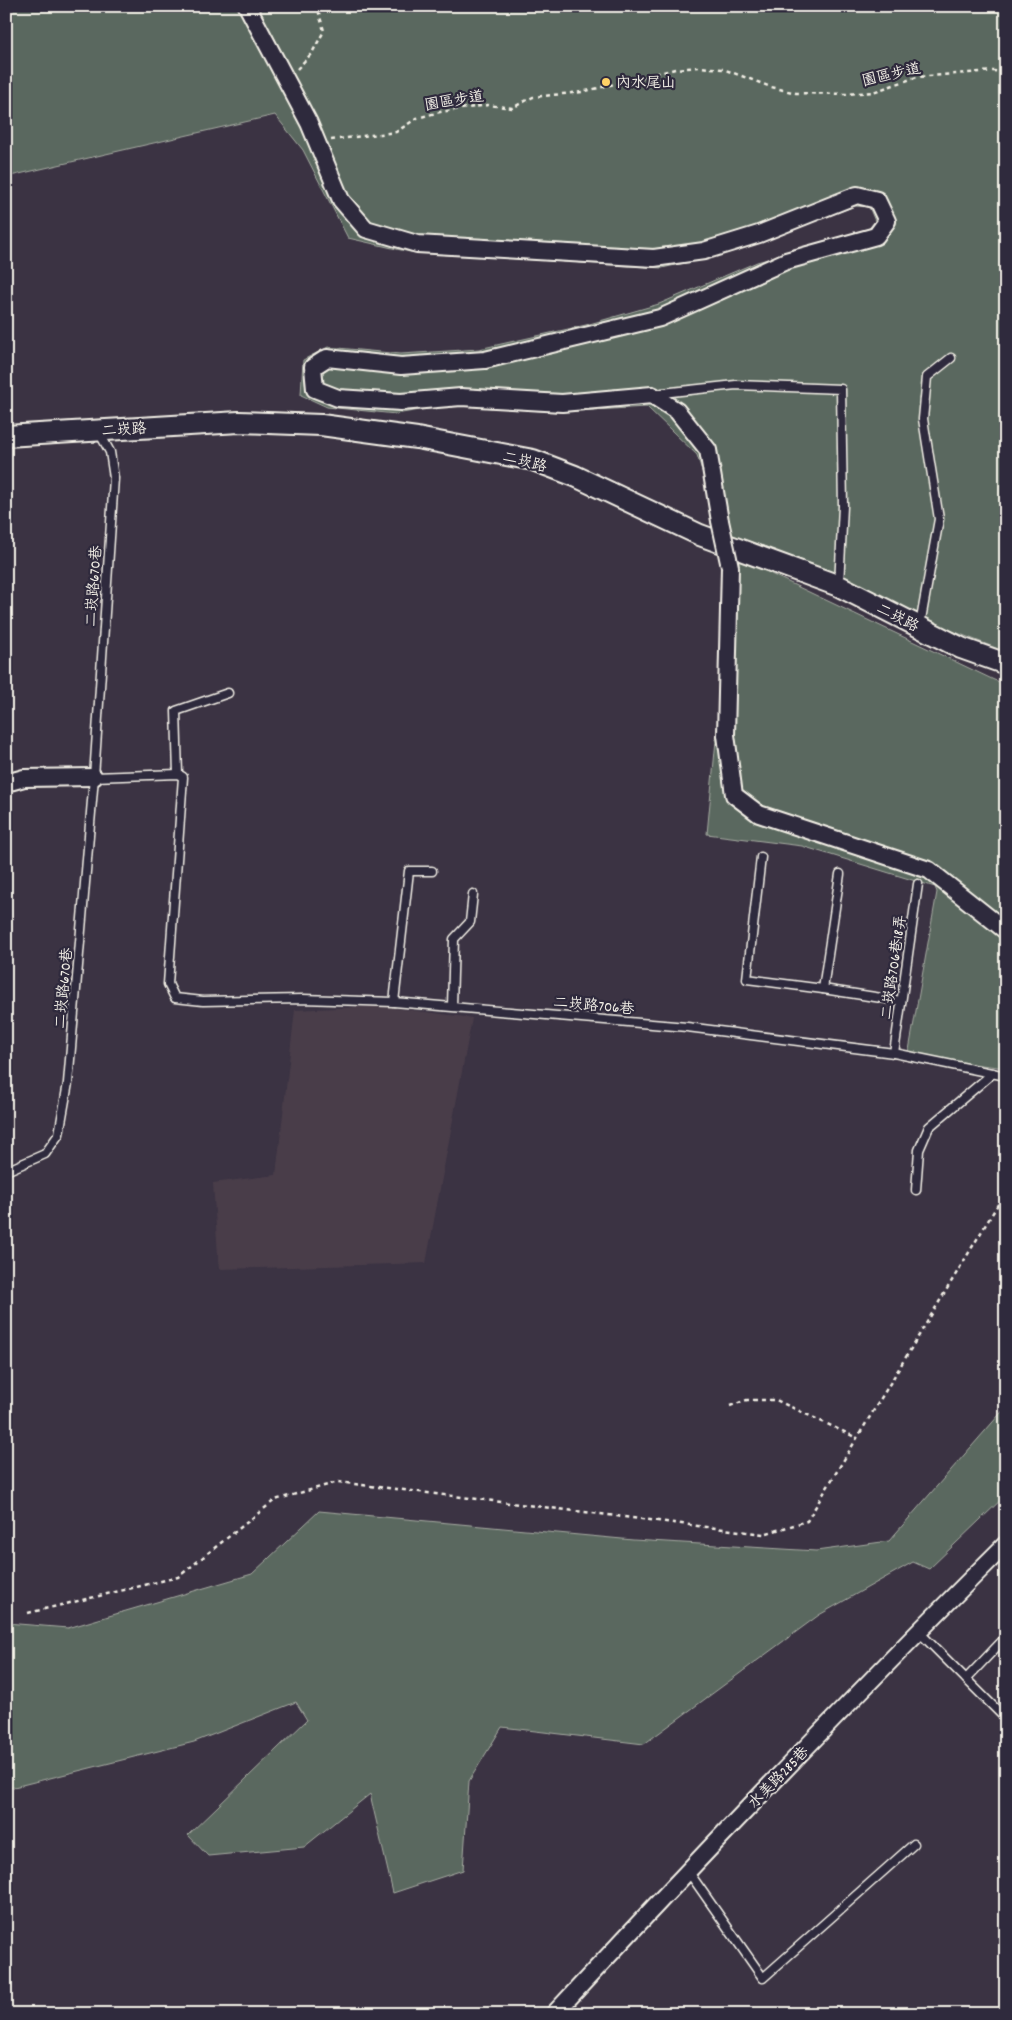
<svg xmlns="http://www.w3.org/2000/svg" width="1012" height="2020" viewBox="0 0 1012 2020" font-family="Dekko,'LXGW WenKai TC',sans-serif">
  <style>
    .built { fill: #4a3e4a }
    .green { fill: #5a685e; stroke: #a7aca3 }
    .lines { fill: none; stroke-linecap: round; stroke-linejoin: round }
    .service-casing { stroke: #f4f1e8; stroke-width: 11 }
    .minor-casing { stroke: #f4f1e8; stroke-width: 20 }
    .tertiary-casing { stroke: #f4f1e8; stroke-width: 24 }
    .path { stroke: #f4f1e8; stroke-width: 2.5; stroke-dasharray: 4 4; stroke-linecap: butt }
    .service { stroke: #2f2a3d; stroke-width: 8 }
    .minor { stroke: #2f2a3d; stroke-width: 16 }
    .tertiary { stroke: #2f2a3d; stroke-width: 20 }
    .minor-bridge-casing { stroke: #f4f1e8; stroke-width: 20; stroke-linecap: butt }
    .minor-bridge { stroke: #2f2a3d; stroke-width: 16 }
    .poi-dot { fill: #ffd166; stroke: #2f2a3d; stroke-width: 2 }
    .labels { text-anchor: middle; stroke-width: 4.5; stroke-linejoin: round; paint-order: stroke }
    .street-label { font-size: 15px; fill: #f4f1e8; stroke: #2f2a3d }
    .poi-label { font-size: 15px; fill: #f4f1e8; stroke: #2f2a3d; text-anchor: start }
  </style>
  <rect width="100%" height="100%" fill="#3b3343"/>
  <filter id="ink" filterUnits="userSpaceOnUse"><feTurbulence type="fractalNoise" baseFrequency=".02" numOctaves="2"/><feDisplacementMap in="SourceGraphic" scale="10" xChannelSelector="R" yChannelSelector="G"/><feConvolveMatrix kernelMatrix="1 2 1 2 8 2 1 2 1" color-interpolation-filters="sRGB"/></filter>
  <g filter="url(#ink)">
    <path class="built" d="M380 1006 472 1018 426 1263 219 1269 213 1183 276 1175 295 1010Z"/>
    <g class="green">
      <path d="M6 6H1006V652L927 621 869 590 763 546 771 574 994 680 1006 684V1068L908 1056 937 892 935 887 802 846 707 834 719 709 723 556 717 517 697 455 647 407 559 412 450 405 396 414 327 407 301 395 303 360 328 347 401 354 479 349 586 325 659 304 757 262 866 232 875 221 869 207 855 206 752 245 712 257 662 268 410 252 348 238 303 150 275 115 6 177Z"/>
      <path d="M1006 1407V1495L929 1569 913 1562 819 1615 644 1744 502 1727 469 1781 463 1870 393 1893 370 1794 304 1847 208 1856 188 1835 307 1720 296 1702 194 1742 6 1789V1623L68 1628 252 1574 319 1511 633 1540 816 1551 889 1541Z"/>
    </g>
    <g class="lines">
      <defs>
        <g id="service">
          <path d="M662 393 736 385 841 389 843 506 839 585"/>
          <path d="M920 625 939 519 923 419 927 377 951 358"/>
          <path d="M178 774 176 711 228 693"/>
          <path d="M94 777 178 774 183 777 168 984 175 998 203 1001 303 999 394 1002 687 1027 894 1053 1006 1076"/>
          <path d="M761 857 747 979 823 989 901 1001"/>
          <path d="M823 989 840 874"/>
          <path d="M394 1002 409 871H432"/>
          <path d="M452 1006 454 939 470 922 473 894"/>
          <path d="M894 1053 918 884"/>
          <path d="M6 1171 45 1154 59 1134 68 1083 94 777 114 478 110 452 99 432"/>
          <path d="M916 1190 919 1150 929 1127 993 1073"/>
          <path d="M918 1631 1006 1719"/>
          <path d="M966 1679 1006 1637"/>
          <path d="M688 1871 763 1978 914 1844"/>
        </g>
        <g id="minor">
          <path d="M247 6 309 123 341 200 366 229 417 244 654 258 704 251 759 234 857 195 877 200 887 221 876 236 786 261 660 318 485 360 401 366 327 358 313 367 315 389 338 398 401 402 461 397 562 403 652 395 677 411 708 450 720 521"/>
          <path d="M730 567 726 735 734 795 759 814 929 870 1006 931"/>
          <path d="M6 783 24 778 94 777"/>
          <path d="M554 2014C702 1855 852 1697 1006 1544"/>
        </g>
        <path id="tertiary" d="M6 436 239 422 321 425 417 438 533 460 575 476 700 535 839 586 961 648 1006 664"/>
      </defs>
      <use href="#service" class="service-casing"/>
      <use href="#minor" class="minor-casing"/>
      <use href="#tertiary" class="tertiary-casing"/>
      <g class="path">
        <path d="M297 69 312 53 324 31 317 6"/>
        <path d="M331 140 396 132 417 118 440 112 488 105 512 108 533 97 582 92 675 69 699 67 723 69 771 87 796 93 846 94 873 92 917 77 993 71 1006 72"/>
        <path d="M730 1406 747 1400H776L857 1438"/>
        <path d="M28 1613 178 1577 275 1500 338 1482 764 1534 807 1521 1006 1191"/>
      </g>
      <use href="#service" class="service"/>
      <use href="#minor" class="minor"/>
      <use href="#tertiary" class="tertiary"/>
      <defs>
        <path id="minor-bridge" d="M720 521 730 567"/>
      </defs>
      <use href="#minor-bridge" class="minor-bridge-casing"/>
      <use href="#minor-bridge" class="minor-bridge"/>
    </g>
  </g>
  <circle class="poi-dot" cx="606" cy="82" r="5"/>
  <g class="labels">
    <g class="street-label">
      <text transform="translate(891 74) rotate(-13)" y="5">園區步道</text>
      <text transform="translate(454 100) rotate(-9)" y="5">園區步道</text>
      <text transform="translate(124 429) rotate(-4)" y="5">二崁路</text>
      <text transform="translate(525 461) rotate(14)" y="5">二崁路</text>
      <text transform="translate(93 586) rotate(-86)" y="5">二崁路670巷</text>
      <text transform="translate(898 617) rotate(27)" y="5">二崁路</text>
      <text transform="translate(893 967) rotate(-82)" y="5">二崁路706巷18弄</text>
      <text transform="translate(63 988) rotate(-85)" y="5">二崁路670巷</text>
      <text transform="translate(594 1005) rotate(5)" y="5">二崁路706巷</text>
      <text transform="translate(778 1777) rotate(-46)" y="5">水美路285巷</text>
    </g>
    <g class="poi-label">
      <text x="616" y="87">內水尾山</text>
    </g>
  </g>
  <rect width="1012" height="2020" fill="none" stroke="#2f2a3d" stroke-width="25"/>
  <rect x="12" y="12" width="987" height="1995" fill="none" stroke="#f4f1e8" stroke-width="2" filter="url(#ink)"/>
</svg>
